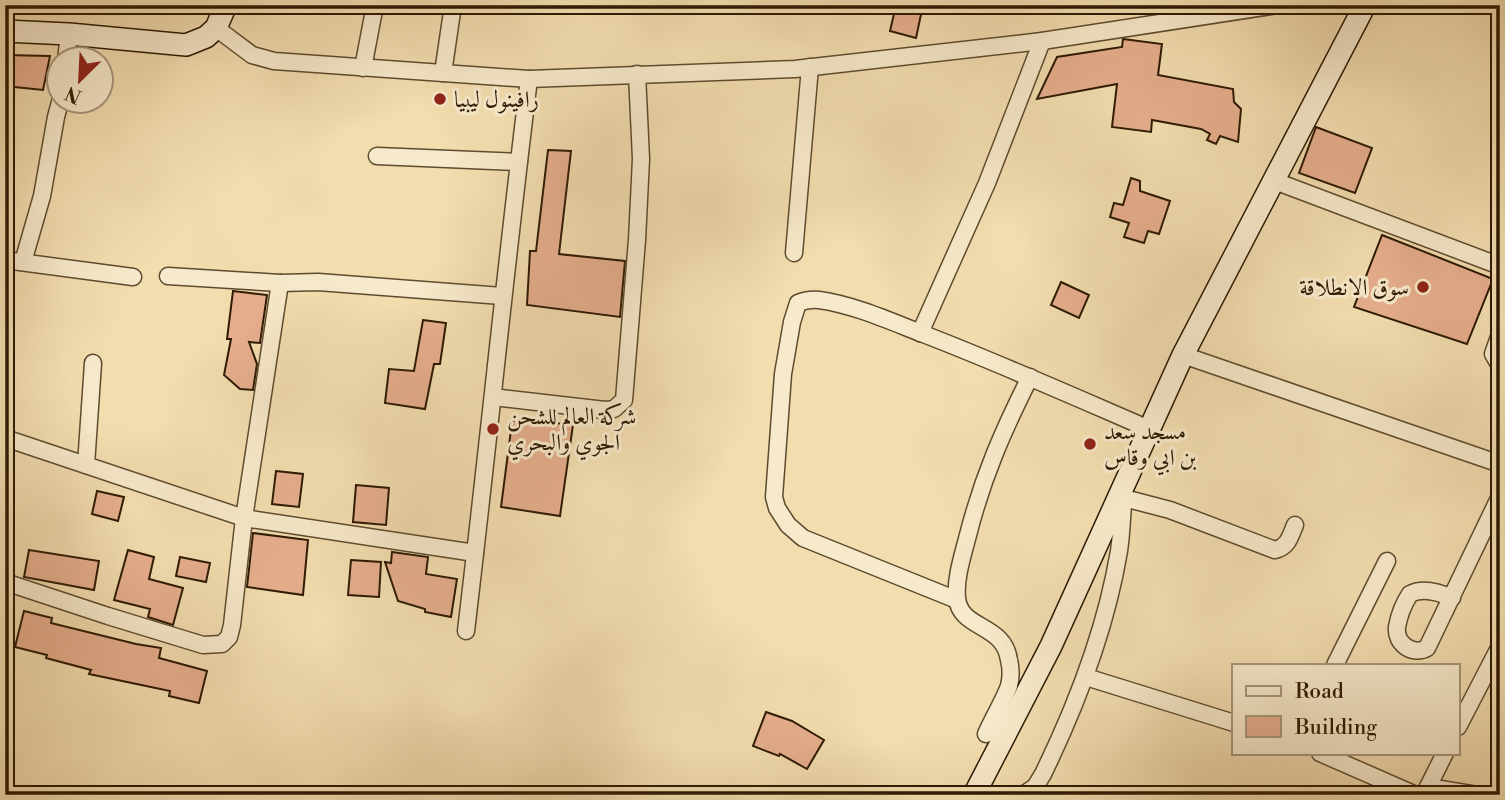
<svg xmlns="http://www.w3.org/2000/svg" width="1505" height="800" viewBox="0 0 1505 800" font-family="'Libre Bodoni',Amiri,serif">
  <style>
    .building { fill: #e6ae8d; stroke: #2d1a03; stroke-width: 2 }
    .lines { fill: none; stroke-linecap: round; stroke-linejoin: round }
    .street-casing { stroke: #5e4b2e; stroke-width: 19 }
    .secondary-casing { stroke: #2d1a03; stroke-width: 24 }
    .street { stroke: #f7e9cb; stroke-width: 16 }
    .secondary { stroke: #f7e9cb; stroke-width: 21 }
    .poi-dot { fill: #8f2418; stroke: #f7e9cb; stroke-width: 2.5 }
    .labels { text-anchor: middle; stroke-width: 6; stroke-linejoin: round; paint-order: stroke }
    .poi-label { font-size: 23px; fill: #2d1a03; stroke: #f7e9cb; text-anchor: start }
  </style>
  <rect width="100%" height="100%" fill="#f2ddaf"/>
  <filter id="stains"><feTurbulence type="fractalNoise" baseFrequency=".00286" numOctaves="4"/><feColorMatrix values="0 0 0 0 .2 0 0 0 0 .09 0 0 0 0 .02 0 0 0 .5 -.17"/></filter>
  <radialGradient id="worn" r=".72"><stop offset=".6" stop-color="#630" stop-opacity="0"/><stop offset="1" stop-color="#630" stop-opacity=".3"/></radialGradient>
  <g class="building">
    <path d="M896 5H923L916 38 890 31Z"/>
    <path d="M1123 39 1162 44 1158 75 1233 89 1234 102 1241 109 1238 142 1220 136 1216 144 1207 140 1210 134 1201 129 1152 120 1151 132 1112 127 1117 84 1037 99 1057 57 1122 47Z"/>
    <path d="M5 55 50 56 43 90 5 86Z"/>
    <path d="M1316 127 1372 148 1355 193 1299 173Z"/>
    <path d="M548 150 571 151 559 254 625 261 620 317 527 305 530 251H536Z"/>
    <path d="M1131 178 1140 181V191L1170 201 1159 234 1148 231 1144 243 1124 237 1129 223 1110 217 1114 203 1123 205Z"/>
    <path d="M1382 235 1493 279 1467 344 1354 307Z"/>
    <path d="M1061 282 1089 295 1079 318 1051 305Z"/>
    <path d="M233 291 267 295 260 343 249 342 257 364 253 390 240 389 224 375 231 339H227Z"/>
    <path d="M423 320 446 323 440 364H434L425 409 385 403 389 369 414 371Z"/>
    <path d="M517 419 573 425 560 516 501 507 512 422Z"/>
    <path d="M276 471 303 474 299 507 272 504Z"/>
    <path d="M356 485 389 488 386 525 353 522Z"/>
    <path d="M97 491 124 497 118 521 92 514Z"/>
    <path d="M253 533 308 540 303 595 247 587Z"/>
    <path d="M29 550 99 561 94 590 24 577Z"/>
    <path d="M128 550 154 557 149 579 183 588 173 625 148 617 150 609 114 600Z"/>
    <path d="M392 552 428 557 426 574 457 579 451 617 425 612V609L398 601 385 562 391 563Z"/>
    <path d="M180 557 210 563 206 582 176 576Z"/>
    <path d="M351 560 381 562 379 597 348 595Z"/>
    <path d="M24 611 52 618 51 623 136 644 161 648 159 658 207 671 199 703 169 696 170 691 89 674 91 670 46 658 47 655 15 647Z"/>
    <path d="M766 712 792 721 824 740 807 769 780 754 779 756 753 746Z"/>
  </g>
  <g class="lines">
    <defs>
      <g id="street">
        <path d="M216 28 252 55 274 61 529 79 795 69 1042 41 1277 5"/>
        <path d="M66 60 69 34"/>
        <path d="M363 68 375 5"/>
        <path d="M443 73 453 5"/>
        <path d="M377 156 519 162"/>
        <path d="M1272 180 1500 266"/>
        <path d="M794 253 810 67"/>
        <path d="M5 260 133 277"/>
        <path d="M23 262 42 196 56 117 60 102"/>
        <path d="M168 276 280 283 318 282 502 296"/>
        <path d="M920 333 987 183 1042 41"/>
        <path d="M1500 334 1493 354 1500 366"/>
        <path d="M1183 355 1500 464"/>
        <path d="M493 397 605 410 614 409 624 400 637 240 641 159 637 74"/>
        <path d="M5 438 244 518 475 553"/>
        <path d="M86 465 93 363"/>
        <path d="M1124 498 1170 510 1275 550C1288 547 1290 537 1295 525"/>
        <path d="M5 582 108 616 203 645 222 644 229 637 232 625 244 518 280 283"/>
        <path d="M1452 598C1439 592 1423 587 1410 594 1404 603 1399 616 1397 627 1395 644 1413 656 1427 648L1500 496"/>
        <path d="M957 600 803 538 788 525 777 508 774 497 783 374 792 322 798 303C805 300 811 299 819 300 855 305 892 322 926 335 1001 364 1075 397 1149 429"/>
        <path d="M466 631C488 447 506 263 529 79"/>
        <path d="M1335 665 1387 561"/>
        <path d="M1086 677 1234 723"/>
        <path d="M1458 727 1500 646"/>
        <path d="M986 734C993 718 1003 702 1009 686 1011 678 1011 668 1009 660 1004 623 960 630 957 598 955 578 963 555 968 535 983 476 1003 431 1030 377"/>
        <path d="M1320 753 1416 795"/>
        <path d="M1428 787 1477 795"/>
        <path d="M1023 795 1035 787 1043 774C1078 702 1106 629 1119 551 1122 531 1122 512 1124 492"/>
        <path d="M1424 795 1445 753"/>
      </g>
      <g id="secondary">
        <path d="M5 31 69 34 186 45 206 37 216 28 226 5"/>
        <path d="M974 795 1051 646 1183 355 1365 5"/>
      </g>
    </defs>
    <use href="#street" class="street-casing"/>
    <use href="#secondary" class="secondary-casing"/>
    <use href="#street" class="street"/>
    <use href="#secondary" class="secondary"/>
  </g>
  <g class="poi-dot">
    <circle cx="440" cy="99" r="7"/>
    <circle cx="1423" cy="287" r="7"/>
    <circle cx="493" cy="429" r="7"/>
    <circle cx="1090" cy="444" r="7"/>
  </g>
  <g class="labels">
    <g class="poi-label">
      <text x="454" y="107">رافينول ليبيا</text>
      <text x="1409" y="295" text-anchor="end">سوق الانطلاقة</text>
      <text x="507" y="424">شركة العالم للشحن<tspan x="507" dy="26">الجوي والبحري</tspan></text>
      <text x="1104" y="439">مسجد سعد<tspan x="1104" dy="26">بن ابي وقاس</tspan></text>
    </g>
  </g>
  <rect width="1505" height="800" fill="none" stroke="#f2ddaf" stroke-width="28"/>
  <rect x="7" y="7" width="1491" height="786" fill="none" stroke="#2d1a03" stroke-width="3.5"/>
  <rect x="14" y="14" width="1477" height="772" fill="none" stroke="#2d1a03" stroke-width="2"/>
  <rect x="1232" y="664" width="228" height="91" fill="#f7e9cb" stroke="#a6967b" stroke-width="2"/>
  <rect x="1246" y="686" width="35" height="10" fill="#f7e9cb" stroke="#a6967b" stroke-width="2"/>
  <text x="1295" y="698" font-size="21" fill="#2d1a03">Road</text>
  <rect x="1246" y="716" width="35" height="21" fill="#e6ae8d" stroke="#a6967b" stroke-width="2"/>
  <text x="1295" y="734" font-size="21" fill="#2d1a03">Building</text>
  <g transform="translate(80 80) rotate(204)"><circle r="33" fill="#f7e9cb" stroke="#a6967b" stroke-width="2"/>
  <path d="M0-5L12 26L0 18L-12 26Z" fill="#8f2418"/>
  <text y="-10" font-size="19" font-weight="bold" text-anchor="middle" fill="#2d1a03">N</text>
  </g>
  <rect width="100%" height="100%" filter="url(#stains)"/>
  <rect width="100%" height="100%" fill="url(#worn)"/>
</svg>
